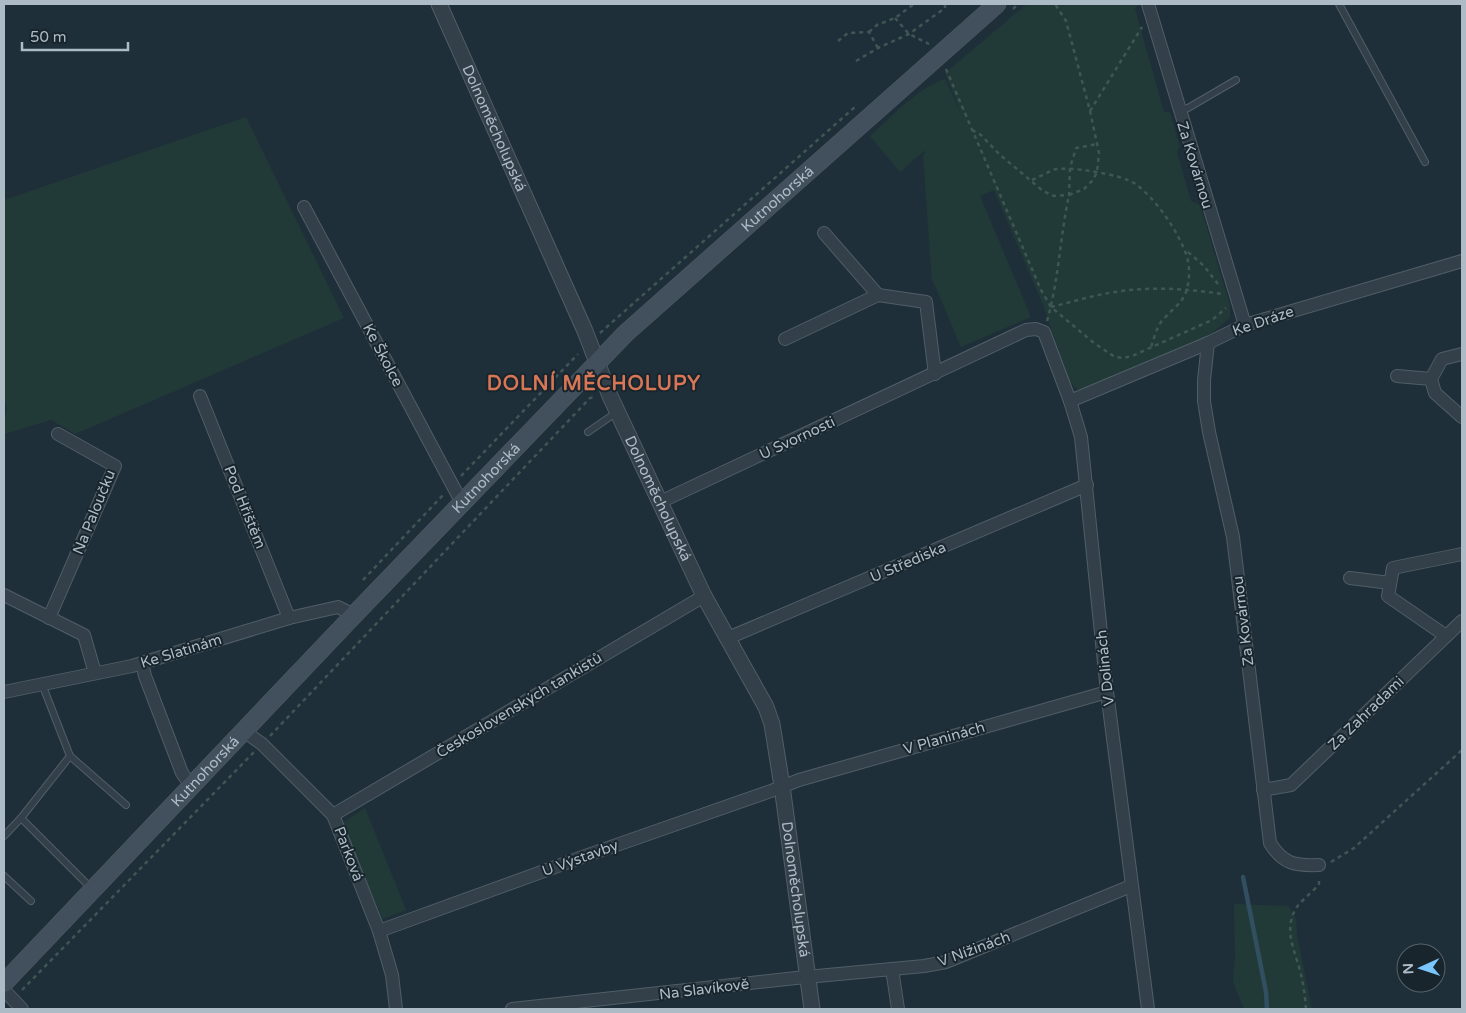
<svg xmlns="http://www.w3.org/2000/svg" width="1466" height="1013" viewBox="0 0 1466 1013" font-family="'Varela Round',sans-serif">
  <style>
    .green { fill: #213a38 }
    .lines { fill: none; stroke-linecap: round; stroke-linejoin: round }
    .stream { stroke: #324e61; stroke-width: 4.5 }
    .service-casing { stroke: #505e67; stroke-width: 8 }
    .minor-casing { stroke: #505e67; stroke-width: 14 }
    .tertiary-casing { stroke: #505e67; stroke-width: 17 }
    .secondary-casing { stroke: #505e67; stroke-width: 19 }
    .path { stroke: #3f5655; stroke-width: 2.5; stroke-dasharray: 4 4; stroke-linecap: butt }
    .service { stroke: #334049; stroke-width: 6 }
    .minor { stroke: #334049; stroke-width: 12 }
    .tertiary { stroke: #334049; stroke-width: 15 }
    .secondary { stroke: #41505c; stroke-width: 18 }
    .labels { text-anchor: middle; stroke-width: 4; stroke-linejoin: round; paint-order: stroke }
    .street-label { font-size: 15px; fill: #adbbc6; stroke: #18252d }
    .district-label { font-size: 20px; font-weight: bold; letter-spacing: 1px; fill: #d87656; stroke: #18252d }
  </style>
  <rect width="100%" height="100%" fill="#1f2f39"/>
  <g class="green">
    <path d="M1027 4H1139L1135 9 1164 112H1170L1180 147 1177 152 1191 201 1200 205 1230 305V318L1207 337 1086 390 1077 389 1068 380 1044 307 994 190 980 196 1031 317 961 347 933 281H932L923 156 926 152 924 151 900 172 870 136C893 116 916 89 945 79L964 120 945 73Z"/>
    <path d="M246 117 344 318 75 434 51 420 4 434V423L7 409 4 397V200Z"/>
    <path d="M365 808 406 910 383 919 341 824Z"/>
    <path d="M1234 904 1288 906 1296 919 1297 936 1312 1009H1244L1233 982 1235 957Z"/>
  </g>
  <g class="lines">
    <path class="stream" d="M1243 877 1266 992 1267 1009"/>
    <defs>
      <g id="service">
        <path d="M1339 4 1425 162"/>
        <path d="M1180 110 1188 108 1236 80"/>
        <path d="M588 432 617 412"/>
        <path d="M70 756 126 805"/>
        <path d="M21 818 92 889"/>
        <path d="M4 836 21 818 70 756 42 684"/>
        <path d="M4 876 31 901"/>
      </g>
      <g id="minor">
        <path d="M1148 4 1245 325"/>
        <path d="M304 207 462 503"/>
        <path d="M824 233 878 295"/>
        <path d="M785 339 878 295 926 302 935 374"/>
        <path d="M1208 343 1204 380V401L1209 432 1233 537 1270 843C1283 864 1295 866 1319 865"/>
        <path d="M1462 354 1442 359 1431 379 1435 393 1462 417"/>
        <path d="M1397 376 1431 379"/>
        <path d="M200 396 289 618"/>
        <path d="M1070 401 1208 343 1245 325 1462 261"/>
        <path d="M660 502 1026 330 1036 329 1044 332 1070 401 1081 437 1107 692 1148 1009"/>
        <path d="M1350 578 1390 583"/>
        <path d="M4 595 84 635 95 673"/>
        <path d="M49 618 115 466 58 434"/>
        <path d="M1446 636 1388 596 1393 568 1462 554"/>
        <path d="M728 638 1087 485"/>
        <path d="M142 663 145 676 182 773 192 787"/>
        <path d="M4 692 132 666 289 618 338 607 354 615"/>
        <path d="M245 732 262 744 333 815 379 931 392 975 396 1009"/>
        <path d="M1263 790 1291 785 1462 621"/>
        <path d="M333 815 704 596"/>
        <path d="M379 931 588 855 771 791 799 780 1107 692"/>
        <path d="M892 969 898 1009"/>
        <path d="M4 990 22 1009"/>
        <path d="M512 1009 796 978 924 966 946 962 1131 886"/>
      </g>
      <g id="tertiary">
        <path id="s1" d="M439 4 585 331 610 396 704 596 766 707 772 724 782 786 812 1009"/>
      </g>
      <g id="secondary">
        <path id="s2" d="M4 983 354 615 626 333 997 4"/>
      </g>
    </defs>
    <use href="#service" class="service-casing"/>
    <use href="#minor" class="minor-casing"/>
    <use href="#tertiary" class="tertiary-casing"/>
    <use href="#secondary" class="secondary-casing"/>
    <g class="path">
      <path d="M1013 9 1018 4"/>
      <path d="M895 18 909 34 929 44"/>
      <path d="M869 32 877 25 895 18 914 4"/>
      <path d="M838 41 848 33 869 32 878 48"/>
      <path d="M856 61 878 48 909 34 945 8V4"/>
      <path d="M946 69 1041 290 1051 307 1094 343 1115 357 1123 358 1132 356 1212 320 1226 308"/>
      <path d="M1090 111 1142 27"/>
      <path d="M972 130 981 135 999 154 1043 191 1054 196 1069 195 1070 168 1076 148 1098 144"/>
      <path d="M1032 180C1039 177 1046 173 1053 170 1066 165 1123 175 1134 183 1150 194 1164 213 1174 229 1182 244 1190 257 1189 275 1188 302 1176 304 1161 322 1156 329 1154 339 1151 347"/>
      <path d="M1188 252 1204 266 1218 284"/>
      <path d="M1051 307C1072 302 1094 295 1115 292 1151 286 1188 289 1223 294"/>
      <path d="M1047 321C1059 279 1060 237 1069 195L1084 189 1093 180 1097 172 1099 153 1090 111 1066 21 1055 4"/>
      <path d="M600 333 856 106"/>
      <path d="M461 476 578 354"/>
      <path d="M363 580 443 495"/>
      <path d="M270 736 590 398 596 397"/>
      <path d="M1331 862 1354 848 1462 750"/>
      <path d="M22 990 254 752"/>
      <path d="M1306 1009C1305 995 1303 981 1299 967 1293 947 1285 930 1295 910 1299 902 1313 892 1319 884V878"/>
    </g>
    <use href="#service" class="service"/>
    <use href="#minor" class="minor"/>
    <use href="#tertiary" class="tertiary"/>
    <use href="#secondary" class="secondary"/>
  </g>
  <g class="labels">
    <g class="street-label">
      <text dy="5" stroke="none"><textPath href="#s1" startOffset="136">Dolnoměcholupská</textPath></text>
      <text transform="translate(1195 165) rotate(73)" y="5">Za Kovárnou</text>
      <text dy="5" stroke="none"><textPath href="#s2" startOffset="1102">Kutnohorská</textPath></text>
      <text transform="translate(1263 321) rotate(-19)" y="5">Ke Dráze</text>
      <text transform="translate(383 355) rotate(62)" y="5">Ke Školce</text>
      <text transform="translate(797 438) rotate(-25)" y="5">U Svornosti</text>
      <text dy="5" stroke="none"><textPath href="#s2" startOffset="698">Kutnohorská</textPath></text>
      <text dy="5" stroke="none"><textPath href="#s1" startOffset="541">Dolnoměcholupská</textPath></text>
      <text transform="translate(245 507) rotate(68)" y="5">Pod Hřištěm</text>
      <text transform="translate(94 512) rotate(-68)" y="5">Na Paloučku</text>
      <text transform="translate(908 562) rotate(-23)" y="5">U Střediska</text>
      <text transform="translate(1243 621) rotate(-97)" y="5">Za Kovárnou</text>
      <text transform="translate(181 651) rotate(-17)" y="5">Ke Slatinám</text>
      <text transform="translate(1105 668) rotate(-96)" y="5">V Dolinách</text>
      <text transform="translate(519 705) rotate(-31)" y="5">Československých tankistů</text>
      <text transform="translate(1366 713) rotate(-44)" y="5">Za Zahradami</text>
      <text transform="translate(944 738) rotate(-16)" y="5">V Planinách</text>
      <text dy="5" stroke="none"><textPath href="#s2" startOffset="292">Kutnohorská</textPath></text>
      <text transform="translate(349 854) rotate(69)" y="5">Parková</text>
      <text transform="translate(580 858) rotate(-20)" y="5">U Výstavby</text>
      <text dy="5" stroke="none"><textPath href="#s1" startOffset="961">Dolnoměcholupská</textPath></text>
      <text transform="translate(974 949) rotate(-20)" y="5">V Nížinách</text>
      <text transform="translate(704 989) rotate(-7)" y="5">Na Slavíkově</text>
    </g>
    <g class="district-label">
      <text x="594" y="390">DOLNÍ MĚCHOLUPY</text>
    </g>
  </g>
  <rect width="1466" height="1013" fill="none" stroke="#adbbc6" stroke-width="10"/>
  <g transform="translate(1421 968) rotate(267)"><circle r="24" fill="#18252d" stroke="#54616a"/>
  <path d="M0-4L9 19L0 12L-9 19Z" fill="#7bc5fd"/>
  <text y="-8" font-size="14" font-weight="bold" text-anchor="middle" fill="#adbbc6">N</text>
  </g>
  <path d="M22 42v8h106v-8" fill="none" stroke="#adbbc6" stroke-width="2.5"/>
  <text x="30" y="42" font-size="15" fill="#adbbc6" stroke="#18252d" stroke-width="4" paint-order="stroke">50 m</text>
</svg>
